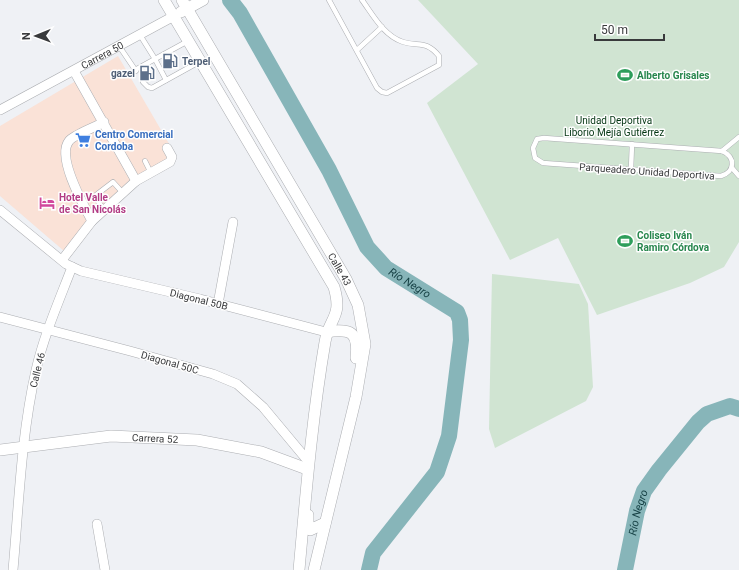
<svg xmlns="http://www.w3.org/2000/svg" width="739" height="570" viewBox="0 0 739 570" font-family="Roboto,sans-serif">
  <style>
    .commercial { fill: #fae2d7 }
    .green { fill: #d0e4d2 }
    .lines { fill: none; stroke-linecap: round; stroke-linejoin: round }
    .river { stroke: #87b5b9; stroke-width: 16 }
    .service-casing { stroke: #acaeb2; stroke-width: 5.5 }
    .minor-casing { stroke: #acaeb2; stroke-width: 10 }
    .tertiary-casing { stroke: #acaeb2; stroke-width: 12 }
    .service { stroke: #fff; stroke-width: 4.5 }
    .minor { stroke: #fff; stroke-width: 9 }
    .tertiary { stroke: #fff; stroke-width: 11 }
    .labels { text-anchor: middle; stroke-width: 3; stroke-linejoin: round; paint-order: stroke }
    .street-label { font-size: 10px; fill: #393a3c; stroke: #fefefe }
    .service-label { font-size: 10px; font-weight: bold; fill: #4e5e75; stroke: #fefefe; text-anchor: start }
    .leisure-label { font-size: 10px; font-weight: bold; fill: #27864d; stroke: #fefefe; text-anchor: start }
    .park-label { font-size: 10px; fill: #033512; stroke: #fefefe }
    .shop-label { font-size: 10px; font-weight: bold; fill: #366cbe; stroke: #fefefe; text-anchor: start }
    .hotel-label { font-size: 10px; font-weight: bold; fill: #b23c85; stroke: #fefefe; text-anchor: start }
    .water-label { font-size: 11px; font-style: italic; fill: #143f43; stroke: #fefefe }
  </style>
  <rect width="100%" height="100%" fill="#eff1f5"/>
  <path class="commercial" d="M118 56 175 154 88 223 64 251 0 196V126Z"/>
  <g class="green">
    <path d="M418 0H739V242L724 267 690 283 597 315 558 238 510 260 427 103 478 64Z"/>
    <path d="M492 274 579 284 588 304 593 387 586 401 495 448 489 429Z"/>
  </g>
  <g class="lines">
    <g class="river">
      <path id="s1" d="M230 0 240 13 329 170 367 247 386 268 457 312 460 320 461 340 449 436 437 472 373 553 369 570"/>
      <path id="s2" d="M625 570 637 511 644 491 659 470 698 422 707 414 730 406 739 409"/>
    </g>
    <defs>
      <g id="service">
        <path d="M329 0 377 88 382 92 387 93 439 65V56C426 40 419 47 403 42 384 36 373 15 362 0"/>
        <path d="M140 35 155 59 188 41"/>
        <path d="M119 46 136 71"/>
        <path d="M357 50 382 27"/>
        <path d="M135 70 155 59 166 80"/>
        <path d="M143 82 148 87 152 88 199 62"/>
        <path d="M544 138 722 151C736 157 735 172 721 176L543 163 535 158 533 148 537 139Z"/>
        <path d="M722 151 739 137"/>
        <path d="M145 161 151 173"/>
        <path d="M732 168 739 176"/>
        <path d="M631 169 632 144"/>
        <path d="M104 210 96 198V195L113 182 123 193"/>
      </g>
      <g id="minor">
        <path d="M74 71 136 181"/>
        <path id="s3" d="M0 110 174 16"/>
        <path d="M0 210 66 264 81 271 200 299 326 332"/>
        <path d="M92 221C84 206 56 157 69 141 73 135 96 127 104 122"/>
        <path d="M62 260 92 221 136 181 170 162 172 157 167 148"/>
        <path d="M218 304 233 222"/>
        <path d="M0 317 130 351 213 374 237 384 263 407 308 461"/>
        <path d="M97 524 105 570"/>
        <path d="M13 570C19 503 21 436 36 370 44 335 59 301 72 267"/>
      </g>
      <g id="tertiary">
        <path d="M164 0 334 287C343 318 329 317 325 342 312 418 306 493 299 570"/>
        <path id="s4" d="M182 0 346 279 358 305 365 344 356 397 314 570"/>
        <path d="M181 12 203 0"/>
        <path d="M326 332C351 328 359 332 356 358"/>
        <path id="s5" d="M0 450 111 436 197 440 261 452 307 469"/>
        <path d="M308 515V525L310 530 325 523"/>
      </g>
    </defs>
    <use href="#service" class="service-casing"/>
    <use href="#minor" class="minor-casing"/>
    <use href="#tertiary" class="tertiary-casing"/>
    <use href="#service" class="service"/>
    <use href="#minor" class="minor"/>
    <use href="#tertiary" class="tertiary"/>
  </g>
  <defs>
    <symbol id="fuel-bare" viewBox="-9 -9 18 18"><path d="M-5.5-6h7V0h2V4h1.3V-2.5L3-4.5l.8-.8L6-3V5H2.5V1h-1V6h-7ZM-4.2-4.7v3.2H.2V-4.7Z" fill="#5c6f8a" stroke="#fefefe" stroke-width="2.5" paint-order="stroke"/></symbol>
    <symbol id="stadium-bare" viewBox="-9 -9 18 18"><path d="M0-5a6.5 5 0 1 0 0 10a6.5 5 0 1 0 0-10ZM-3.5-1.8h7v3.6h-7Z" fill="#2e9e5b" stroke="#fefefe" stroke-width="2.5" paint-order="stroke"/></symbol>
    <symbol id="supermarket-bare" viewBox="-9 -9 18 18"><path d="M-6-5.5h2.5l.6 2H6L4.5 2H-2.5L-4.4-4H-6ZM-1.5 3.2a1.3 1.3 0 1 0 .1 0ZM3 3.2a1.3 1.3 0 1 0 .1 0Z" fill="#3f7fe0" stroke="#fefefe" stroke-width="2.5" paint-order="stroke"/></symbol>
    <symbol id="hotel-bare" viewBox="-9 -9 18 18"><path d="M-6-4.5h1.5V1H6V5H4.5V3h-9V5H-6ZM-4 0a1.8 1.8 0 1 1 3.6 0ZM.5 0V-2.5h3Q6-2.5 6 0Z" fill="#d1479c" stroke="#fefefe" stroke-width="2.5" paint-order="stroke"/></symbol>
  </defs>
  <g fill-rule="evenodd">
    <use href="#fuel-bare" x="159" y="50" width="22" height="22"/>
    <use href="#fuel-bare" x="136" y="62" width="22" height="22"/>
    <use href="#stadium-bare" x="614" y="64" width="22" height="22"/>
    <use href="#supermarket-bare" x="72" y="129" width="22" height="22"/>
    <use href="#hotel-bare" x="36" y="192" width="22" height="22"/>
    <use href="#stadium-bare" x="614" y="230" width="22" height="22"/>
  </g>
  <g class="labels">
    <g class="street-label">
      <text dy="4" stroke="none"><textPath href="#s3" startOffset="116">Carrera 50</textPath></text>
      <text transform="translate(647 171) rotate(4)" y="4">Parqueadero Unidad Deportiva</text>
      <text dy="4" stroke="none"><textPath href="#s4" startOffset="312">Calle 43</textPath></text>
      <text transform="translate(199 299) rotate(14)" y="4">Diagonal 50B</text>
      <text transform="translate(170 362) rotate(16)" y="4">Diagonal 50C</text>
      <text transform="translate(37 370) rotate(-76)" y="4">Calle 46</text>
      <text dy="4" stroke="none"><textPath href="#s5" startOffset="156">Carrera 52</textPath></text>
    </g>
    <g class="service-label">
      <text x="182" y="65">Terpel</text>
      <text x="135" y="77" text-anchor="end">gazel</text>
    </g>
    <g class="leisure-label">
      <text x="637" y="79">Alberto Grisales</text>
      <text x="637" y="239">Coliseo Iván<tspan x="637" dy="12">Ramiro Córdova</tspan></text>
    </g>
    <g class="park-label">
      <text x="614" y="124">Unidad Deportiva<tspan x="614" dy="12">Liborio Mejía Gutiérrez</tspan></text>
    </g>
    <g class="shop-label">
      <text x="95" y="138">Centro Comercial<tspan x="95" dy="12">Cordoba</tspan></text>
    </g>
    <g class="hotel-label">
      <text x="59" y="201">Hotel Valle<tspan x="59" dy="12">de San Nicolás</tspan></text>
    </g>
    <g class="water-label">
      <text dy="4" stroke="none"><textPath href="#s1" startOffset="339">Río Negro</textPath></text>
      <text dy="4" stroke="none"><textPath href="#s2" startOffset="59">Río Negro</textPath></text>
    </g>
  </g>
  <g transform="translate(36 36) rotate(269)" stroke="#fefefe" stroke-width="3" paint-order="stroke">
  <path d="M0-3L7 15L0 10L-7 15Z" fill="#393a3c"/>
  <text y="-6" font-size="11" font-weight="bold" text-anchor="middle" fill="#393a3c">N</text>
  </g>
  <path d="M595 34v6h69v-6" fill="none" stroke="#393a3c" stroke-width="2"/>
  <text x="601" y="34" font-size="12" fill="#393a3c" stroke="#fefefe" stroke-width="3" paint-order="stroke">50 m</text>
</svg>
